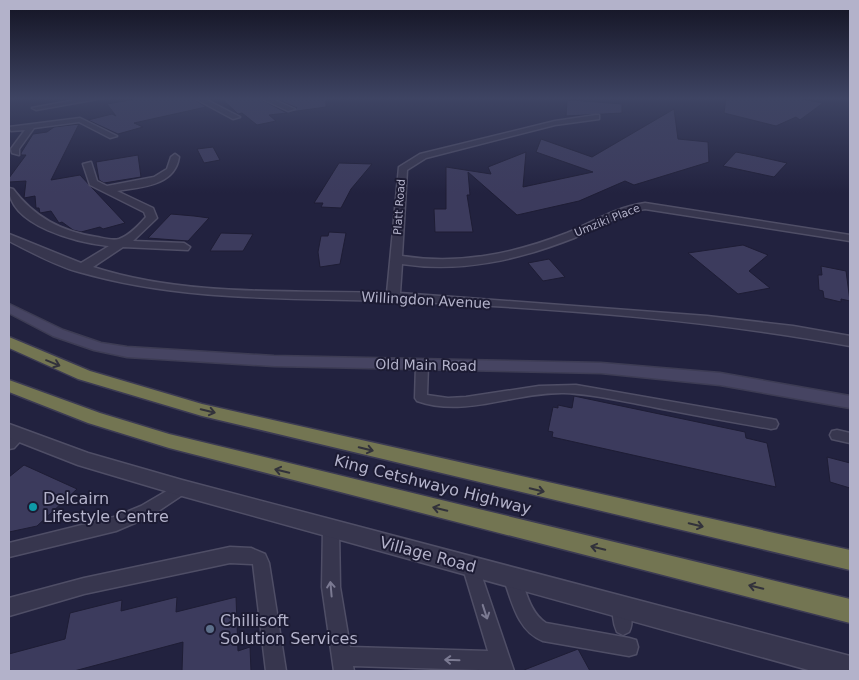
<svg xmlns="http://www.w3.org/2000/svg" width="859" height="680" viewBox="0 0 859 680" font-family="'DejaVu Sans',sans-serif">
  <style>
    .building { fill: #3c3b5d; stroke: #1e1d35 }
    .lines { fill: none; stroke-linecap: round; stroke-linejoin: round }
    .service-casing { stroke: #4f4e66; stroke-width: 3 }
    .minor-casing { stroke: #4f4e66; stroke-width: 3 }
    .tertiary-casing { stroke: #4f4e66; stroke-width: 3 }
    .secondary-casing { stroke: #3d3c54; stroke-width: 3 }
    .motorway-casing { stroke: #3c3b53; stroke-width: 3 }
    .service { fill: #37364e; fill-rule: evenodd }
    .minor { fill: #37364e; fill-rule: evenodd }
    .tertiary { fill: #37364e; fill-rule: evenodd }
    .secondary { fill: #464462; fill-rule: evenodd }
    .motorway { fill: #737552; fill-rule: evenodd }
    .oneway { stroke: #32323b }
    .oneway2 { stroke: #7b7a92 }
    .culture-dot { fill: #0f9aa8; stroke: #1c1b33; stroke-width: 2 }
    .service-dot { fill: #5c6f8a; stroke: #1c1b33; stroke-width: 2 }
    .labels { text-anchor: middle; stroke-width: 4; stroke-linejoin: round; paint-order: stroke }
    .far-street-label { font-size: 11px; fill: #b3b2ca; stroke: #1c1b33 }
    .street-label { font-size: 14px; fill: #b3b2ca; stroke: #1c1b33 }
    .near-street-label { font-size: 16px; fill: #b3b2ca; stroke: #1c1b33 }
    .near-poi-label { font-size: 16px; fill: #b3b2ca; stroke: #1c1b33; text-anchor: start }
  </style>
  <rect width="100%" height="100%" fill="#22223f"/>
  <g class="building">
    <path d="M140 98H192L206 107 134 123 143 127 118 134 88 120 112 114 116 116 107 104Z"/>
    <path d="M221 98H258L287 113 269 115 276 121 257 125 242 113 238 114Z"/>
    <path d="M274 98H326V107L290 112 297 108Z"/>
    <path d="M726 98H797L823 103 800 120 796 117 776 126 724 113Z"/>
    <path d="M571 100 622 104V113L566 116 567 101Z"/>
    <path d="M674 109 678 139 708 142 709 162 634 185 625 181 579 201 517 215 468 172 470 195H467L473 232H435L434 209H446V167L491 174 488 167 526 152 523 187 593 172 536 152 541 139 592 157Z"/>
    <path d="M79 124 51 180 80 175 125 223 103 229 100 227 81 232 73 230 62 222 59 223 51 211 40 213 39 208H36L35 196 24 198 26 181 9 182V178L26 155H21V153L33 134 47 132 54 127Z"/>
    <path d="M213 147 220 160 204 163 197 149Z"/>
    <path d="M736 152 756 156 787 163 774 177 723 166Z"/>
    <path d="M138 155 141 177 104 183 99 180 96 162Z"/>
    <path d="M339 163 372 164 351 189 341 208 321 207 323 203H314Z"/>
    <path d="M171 214 194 216 209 218 188 241 148 238Z"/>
    <path d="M329 232 346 233 340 264 320 267 318 252 321 236H328Z"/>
    <path d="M221 233 253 234 243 251H210Z"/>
    <path d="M743 245 768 255 749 271 770 288 738 294 688 253Z"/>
    <path d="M549 259 565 277 543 281 528 263Z"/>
    <path d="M821 266 846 271 850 301 841 299V302L824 298 823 291 819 290 818 275H822Z"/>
    <path d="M574 396 745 432 746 438 767 443 776 487 552 437 553 432 548 431 553 407 558 408V405L572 408Z"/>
    <path d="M827 457 850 463V488L830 482Z"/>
    <path d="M24 465 77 489 37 526 9 532V477Z"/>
    <path d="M177 597 176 612 236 597 238 651 250 647 251 671H182L183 642 74 671H9V654L65 639 70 613 122 600 121 611Z"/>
    <path d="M578 649 590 671H524V670Z"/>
  </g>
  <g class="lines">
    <defs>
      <g id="service">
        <path d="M422 361 428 365 427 395 448 398 466 397 539 386 576 385 771 419 776 420 778 424 776 428 771 429C728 421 686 414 643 405 617 400 591 394 564 393 514 392 465 418 417 401L415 398 416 365Z"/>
        <path d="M19 430 24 431 26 435 14 448 9 449V436Z"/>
        <path d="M837 430 850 433V443L832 439 830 435 832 431Z"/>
        <path d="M182 482 187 484 189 488 187 492 151 516 116 531 9 557V543L114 517 141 506Z"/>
        <path d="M331 521 337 523 339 528 340 587 350 647 488 651 462 565 464 559 470 557 476 559 478 565 514 671 353 666 354 671H334L322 587 323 528 325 523Z"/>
        <path d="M230 547 251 548 265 554 269 563 286 671H266L253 564H251L230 563 84 594 9 616V598L84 578Z"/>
        <path d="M512 569 518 571C526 589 529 612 546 623L629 638 636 640 638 647 636 654 629 656 543 641C517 631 512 601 503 577L506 571Z"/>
        <path d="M621 598 627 601C631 610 634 623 629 632L623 635 617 632C613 623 611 610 615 601Z"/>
      </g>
      <g id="minor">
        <path d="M86 98H103L36 110 32 108Z"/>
        <path d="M194 98H203L240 117 233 119Z"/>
        <path d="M260 98H270L295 109 288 111Z"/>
        <path d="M596 115H599V119L555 125 426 158 407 170 402 256C459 265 513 254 567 233 593 222 616 207 645 203L850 235V241L645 209C619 213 598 228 574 238 518 260 461 273 402 264L400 293 707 316 793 326 850 336V346C710 320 562 309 419 302 305 297 190 304 79 272 56 266 31 252 9 241V234L81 263 109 246C79 243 9 226 9 188L13 189C34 217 62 232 97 237 103 238 113 241 119 239 130 235 139 225 146 217L144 212 90 185 83 164 91 162 97 181 107 186 154 177 167 169 171 157 175 154 179 157C175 186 141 187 117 191L153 208 157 218 133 241 184 243 190 247 188 250 123 247 93 267C186 297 290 290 387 293L399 167 420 154 555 121Z"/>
        <path d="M80 118 117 136 110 138 79 122 34 128 19 149V155L12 153 11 149 25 130 11 131 9 127Z"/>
      </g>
      <path id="tertiary" d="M9 424 88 453 182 480 850 656V671H812L182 496 78 465 9 438Z"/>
      <path id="secondary" d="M9 304 63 330 101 343 127 347 274 356 601 363 720 373 850 396V408L720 385 601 373 274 366 127 357 94 350 53 336 9 313Z"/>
      <g id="motorway">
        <path d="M9 337 90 371 202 404 850 550V570L202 416 78 379 9 348Z"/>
        <path d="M9 380 100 413 169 434 850 599V623L169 448 88 423 9 392Z"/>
      </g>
    </defs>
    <use href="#service" class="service-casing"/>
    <use href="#minor" class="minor-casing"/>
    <use href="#tertiary" class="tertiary-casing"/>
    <use href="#secondary" class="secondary-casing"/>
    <use href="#motorway" class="motorway-casing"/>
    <use href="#service" class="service"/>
    <use href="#minor" class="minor"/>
    <use href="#tertiary" class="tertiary"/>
    <use href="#secondary" class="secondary"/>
    <use href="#motorway" class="motorway"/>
  </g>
  <defs><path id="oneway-shaft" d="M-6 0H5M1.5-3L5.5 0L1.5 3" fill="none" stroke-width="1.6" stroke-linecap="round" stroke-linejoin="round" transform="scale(1.25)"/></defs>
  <g class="oneway">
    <use href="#oneway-shaft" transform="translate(53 363) rotate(22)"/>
    <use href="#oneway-shaft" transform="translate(208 411) rotate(14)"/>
    <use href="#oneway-shaft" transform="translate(366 449) rotate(14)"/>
    <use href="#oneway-shaft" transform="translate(282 471) rotate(-166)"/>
    <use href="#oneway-shaft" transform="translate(537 490) rotate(13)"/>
    <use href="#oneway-shaft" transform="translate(440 509) rotate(-166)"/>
    <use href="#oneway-shaft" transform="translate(696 525) rotate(13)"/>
    <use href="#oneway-shaft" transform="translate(598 548) rotate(-166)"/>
    <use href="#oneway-shaft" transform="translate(756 587) rotate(-166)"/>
  </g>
  <g class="oneway2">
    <use href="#oneway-shaft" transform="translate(331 589) rotate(-95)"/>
    <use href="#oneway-shaft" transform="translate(485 612) rotate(72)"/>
    <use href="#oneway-shaft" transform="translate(452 660) rotate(-178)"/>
  </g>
  <linearGradient id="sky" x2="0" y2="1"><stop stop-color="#131323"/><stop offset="0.51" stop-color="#3e4463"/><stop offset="1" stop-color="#3e4463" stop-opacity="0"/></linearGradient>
  <rect width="859" height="193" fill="url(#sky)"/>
  <circle class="culture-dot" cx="33" cy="507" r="5"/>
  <circle class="service-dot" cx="210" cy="629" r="5"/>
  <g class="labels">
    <g class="far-street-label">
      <text transform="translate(399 207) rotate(-86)" y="4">Platt Road</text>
      <text transform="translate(607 220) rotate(-22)" y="4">Umziki Place</text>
    </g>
    <g class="street-label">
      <text transform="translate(426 300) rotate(3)" y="5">Willingdon Avenue</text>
      <text transform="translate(426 365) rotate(1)" y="5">Old Main Road</text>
    </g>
    <g class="near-street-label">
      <text transform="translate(433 484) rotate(14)" y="6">King Cetshwayo Highway</text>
      <text transform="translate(428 554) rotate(15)" y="6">Village Road</text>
    </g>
    <g class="near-poi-label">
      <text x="43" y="504">Delcairn<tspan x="43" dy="18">Lifestyle Centre</tspan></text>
      <text x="220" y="626">Chillisoft<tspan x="220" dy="18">Solution Services</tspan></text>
    </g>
  </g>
  <rect width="859" height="680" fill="none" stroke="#b3b2ca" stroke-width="20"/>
</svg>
